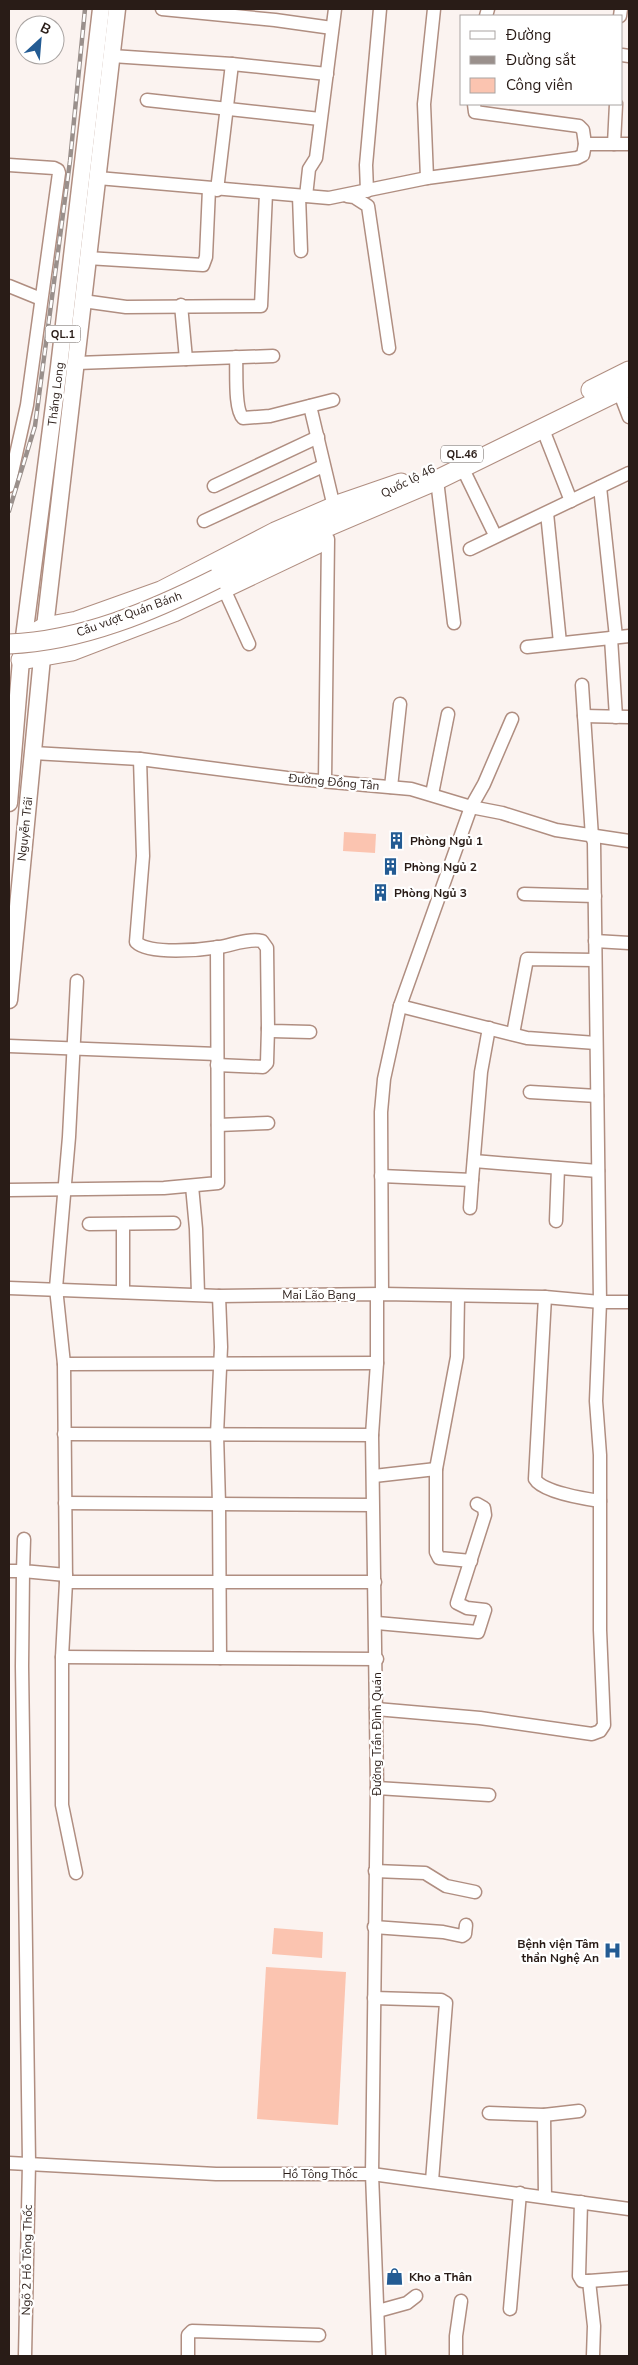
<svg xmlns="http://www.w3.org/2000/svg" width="638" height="2365" viewBox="0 0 638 2365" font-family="'Nunito Sans',sans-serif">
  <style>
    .green { fill: #fbc4b0 }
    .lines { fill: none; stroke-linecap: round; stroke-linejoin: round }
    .minor-casing { stroke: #b08e81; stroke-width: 15 }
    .major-casing { stroke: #b08e81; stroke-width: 19 }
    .highway-casing { stroke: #b08e81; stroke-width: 21 }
    .minor { stroke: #fff; stroke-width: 12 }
    .major { stroke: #fff; stroke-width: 16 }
    .highway { stroke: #fff; stroke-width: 19 }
    .rail-casing { stroke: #9a908c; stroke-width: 4.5 }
    .rail { stroke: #fff; stroke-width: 2.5; stroke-dasharray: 8; stroke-linecap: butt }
    .highway-bridge-casing { stroke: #b08e81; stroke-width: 21; stroke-linecap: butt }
    .highway-bridge { stroke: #fff; stroke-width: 19 }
    .labels { text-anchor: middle; stroke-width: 4.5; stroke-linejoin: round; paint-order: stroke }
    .shield { fill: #fff; stroke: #69605d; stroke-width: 1 }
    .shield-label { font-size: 11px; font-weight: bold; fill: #291c17 }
    .street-label { font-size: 12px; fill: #291c17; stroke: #fff }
    .poi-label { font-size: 12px; font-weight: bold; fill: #291c17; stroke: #fff; text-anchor: start }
  </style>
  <rect width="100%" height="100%" fill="#fbf3f0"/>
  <g class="green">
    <path d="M344 832 376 834 375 853 343 851Z"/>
    <path d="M274 1928 323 1932 322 1958 272 1954Z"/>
    <path d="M266 1967 346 1972 338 2125 257 2119Z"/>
  </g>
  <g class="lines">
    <defs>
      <g id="minor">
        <path d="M162 9 275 20 332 28"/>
        <path d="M486 16 488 9"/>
        <path d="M620 16 621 9"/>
        <path d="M622 55 629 56"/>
        <path d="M112 56 232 64 327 74"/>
        <path d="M147 100 320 119"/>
        <path d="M474 104 475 112 579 126 583 130 585 144H629"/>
        <path d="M614 144 616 104"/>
        <path d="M9 165 54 168 58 170 59 173 27 405 9 486"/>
        <path d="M98 178 329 198 427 178 577 158 583 155 585 144"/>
        <path d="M427 178 424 104 434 9"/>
        <path d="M217 190 232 64"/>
        <path d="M367 191 366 165 380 9"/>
        <path d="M299 196 301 251"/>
        <path d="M306 196 309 169 316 158 335 9"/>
        <path d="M347 196 354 197 368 206 389 348"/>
        <path d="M87 258 203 265 206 257 209 189"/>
        <path d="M9 286 41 299"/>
        <path d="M83 301 126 307 261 306 266 193"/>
        <path d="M181 305 186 359"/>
        <path d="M236 357C237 371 234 409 243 418L270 416 333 400"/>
        <path d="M77 363 273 356"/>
        <path d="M619 391 629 417"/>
        <path d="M310 406 334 507"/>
        <path d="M542 427 571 501"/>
        <path d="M462 467 495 535"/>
        <path d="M437 480 454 623"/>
        <path d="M214 486 318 437"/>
        <path d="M600 487 616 637"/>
        <path d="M547 513 560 643"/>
        <path d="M204 521 323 466"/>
        <path d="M470 549 629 473"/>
        <path d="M224 589 249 644"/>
        <path d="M611 638 616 717"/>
        <path d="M527 647 629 636"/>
        <path d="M584 716 629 717"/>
        <path d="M33 753 140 759 287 778 411 789 471 807 502 813 556 830 629 841"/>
        <path d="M140 759 143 856 136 942C149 955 201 950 220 947 232 945 249 938 262 941L267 948 268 1029 272 1031 310 1032"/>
        <path d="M325 781 328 539"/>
        <path d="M391 787 400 704"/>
        <path d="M432 794 448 714"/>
        <path d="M524 894 595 896"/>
        <path d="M595 941 629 943"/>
        <path d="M400 1006 527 1038 596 1043"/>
        <path d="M513 1034 527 959 595 960"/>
        <path d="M9 1046 217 1054"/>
        <path d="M217 1065 263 1067 267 1063 268 1028"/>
        <path d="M530 1092 597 1096"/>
        <path d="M218 1125 268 1123"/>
        <path d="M474 1161 598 1171"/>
        <path d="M381 1176 472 1180 481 1072 489 1028"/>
        <path d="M192 1186 196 1229 198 1294"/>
        <path d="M9 1190 164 1188 218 1183 217 947"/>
        <path d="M470 1208 472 1180"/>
        <path d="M556 1221 558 1168"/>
        <path d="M89 1224 174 1223"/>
        <path d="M123 1224V1292"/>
        <path d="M9 1288 219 1296 382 1294 545 1297 600 1302H629"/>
        <path d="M382 1294 381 1112 384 1079 400 1006 471 807 484 784 512 719"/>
        <path d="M377 1295V1363L372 1435 377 1788 372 2174 379 2356"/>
        <path d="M219 1296 221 1347 217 1434 219 1504 220 1658"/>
        <path d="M458 1296 457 1357 436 1469V1552L439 1558 471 1561"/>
        <path d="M545 1297 535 1479C542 1492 586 1499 600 1501"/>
        <path d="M64 1364 377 1363"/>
        <path d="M64 1434 372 1435"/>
        <path d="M374 1476 436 1469"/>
        <path d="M65 1503 372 1505"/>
        <path d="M24 1539 23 1571 66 1575"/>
        <path d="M9 1571H23L22 1666 29 2163 25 2356"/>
        <path d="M66 1582H375"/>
        <path d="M377 1623 478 1632 485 1610 467 1608 457 1603 485 1515 484 1508 477 1504"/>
        <path d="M62 1657 377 1659"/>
        <path d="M376 1709 480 1718 592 1734 600 1731 604 1725 600 1630V1455L596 1401 600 1302 594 842 592 837 582 685"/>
        <path d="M377 1788 489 1795"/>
        <path d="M375 1871 425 1873 446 1886 475 1892"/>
        <path d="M76 1873 62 1805V1657L66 1582 64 1364 56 1288 69 1137 77 981"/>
        <path d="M374 1927 443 1932 462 1936 465 1934 466 1925"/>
        <path d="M374 1998 441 2000 446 2003 432 2181"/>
        <path d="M489 2113 544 2115 579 2111"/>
        <path d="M544 2115 545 2197"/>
        <path d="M9 2163 216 2174H372L629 2209"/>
        <path d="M581 2202 579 2276 582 2281H589L594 2326 593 2356"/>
        <path d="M589 2281 629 2278"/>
        <path d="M510 2309 520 2193"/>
        <path d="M378 2311 407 2303 416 2296"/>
        <path d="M188 2356V2335L192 2331 319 2335"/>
        <path d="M456 2356V2336L461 2301"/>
      </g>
      <g id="major">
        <path d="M9 803 21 660 59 367 101 9"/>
        <path d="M9 1000 45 627 117 9"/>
      </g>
      <g id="highway">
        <path d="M591 390 629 371"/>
        <path d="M216 579 296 540 437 480 629 386"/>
        <path d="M24 639 45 627 77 621 161 591 275 532 340 504 401 483"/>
        <path d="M21 660 72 651 174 612 317 544"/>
      </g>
    </defs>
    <use href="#minor" class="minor-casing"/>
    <use href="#major" class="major-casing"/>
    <use href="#highway" class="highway-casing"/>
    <use href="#minor" class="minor"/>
    <use href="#major" class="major"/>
    <use href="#highway" class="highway"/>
    <defs>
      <path id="rail" d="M9 511 35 426 70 161 85 9"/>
    </defs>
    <use href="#rail" class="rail-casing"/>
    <use href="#rail" class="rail"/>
    <defs>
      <path id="highway-bridge" d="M9 644C82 641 152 611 216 579"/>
    </defs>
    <use href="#highway-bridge" class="highway-bridge-casing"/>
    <use href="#highway-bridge" class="highway-bridge"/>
  </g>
  <defs>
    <symbol id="building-bare" viewBox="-9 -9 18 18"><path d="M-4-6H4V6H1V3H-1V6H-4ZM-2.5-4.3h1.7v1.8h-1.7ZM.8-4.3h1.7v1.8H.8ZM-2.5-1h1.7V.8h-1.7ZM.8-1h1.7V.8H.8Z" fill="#235b93" stroke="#fff" stroke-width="2.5" paint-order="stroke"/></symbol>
    <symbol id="hospital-bare" viewBox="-9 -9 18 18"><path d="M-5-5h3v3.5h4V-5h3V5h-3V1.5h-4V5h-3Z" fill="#235b93" stroke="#fff" stroke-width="2.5" paint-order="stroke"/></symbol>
    <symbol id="shop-bare" viewBox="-9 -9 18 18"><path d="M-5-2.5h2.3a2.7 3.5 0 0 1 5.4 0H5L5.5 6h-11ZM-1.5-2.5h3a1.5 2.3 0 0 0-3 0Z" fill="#235b93" stroke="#fff" stroke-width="2.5" paint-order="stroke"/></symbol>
  </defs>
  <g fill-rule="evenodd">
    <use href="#building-bare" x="384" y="828" width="25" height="25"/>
    <use href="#building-bare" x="378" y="854" width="25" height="25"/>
    <use href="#building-bare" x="368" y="880" width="25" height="25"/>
    <use href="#hospital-bare" x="600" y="1938" width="25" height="25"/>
    <use href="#shop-bare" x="382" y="2264" width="25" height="25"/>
  </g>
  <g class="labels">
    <g class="shield">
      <rect x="45.5" y="325.5" width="35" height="17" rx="4"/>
      <rect x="441" y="445.5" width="42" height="17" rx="4"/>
    </g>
    <g class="shield-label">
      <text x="63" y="338">QL.1</text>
      <text x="462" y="458">QL.46</text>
    </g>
    <g class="street-label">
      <text transform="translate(56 394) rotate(-83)" y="4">Thăng Long</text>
      <text transform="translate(408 481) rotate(-27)" y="4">Quốc lộ 46</text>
      <text transform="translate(129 614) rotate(-20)" y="4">Cầu vượt Quán Bánh</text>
      <text transform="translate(334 782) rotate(5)" y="4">Đường Đồng Tân</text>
      <text transform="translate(25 829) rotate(-84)" y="4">Nguyễn Trãi</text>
      <text x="319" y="1299">Mai Lão Bạng</text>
      <text transform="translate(377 1734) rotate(-90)" y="4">Đường Trần Đình Quán</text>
      <text x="320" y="2178">Hồ Tông Thốc</text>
      <text transform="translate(27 2260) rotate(-89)" y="4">Ngõ 2 Hồ Tông Thốc</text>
    </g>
    <g class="poi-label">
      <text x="410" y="845">Phòng Ngủ 1</text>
      <text x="404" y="871">Phòng Ngủ 2</text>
      <text x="394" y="897">Phòng Ngủ 3</text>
      <text x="599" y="1948" text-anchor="end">Bệnh viện Tâm<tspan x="599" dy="14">thần Nghệ An</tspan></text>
      <text x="409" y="2281">Kho a Thân</text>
    </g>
  </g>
  <rect width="638" height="2365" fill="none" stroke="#291c17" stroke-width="20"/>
  <rect x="460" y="15" width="162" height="90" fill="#ffffff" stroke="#a9a4a2"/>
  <rect x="470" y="31" width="25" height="8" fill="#ffffff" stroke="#a9a4a2"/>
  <text x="506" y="40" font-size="15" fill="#291c17">Đường</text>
  <rect x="470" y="56" width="25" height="8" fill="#9a908c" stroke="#a9a4a2"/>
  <text x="506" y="65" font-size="15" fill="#291c17">Đường sắt</text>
  <rect x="470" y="78" width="25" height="15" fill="#fbc4b0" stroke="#a9a4a2"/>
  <text x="506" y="90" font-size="15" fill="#291c17">Công viên</text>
  <g transform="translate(40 40) rotate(26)"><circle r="24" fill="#ffffff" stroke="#a9a4a2"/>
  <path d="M0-4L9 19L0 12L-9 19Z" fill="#235b93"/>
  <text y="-8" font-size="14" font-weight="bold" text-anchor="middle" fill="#291c17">B</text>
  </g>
</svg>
